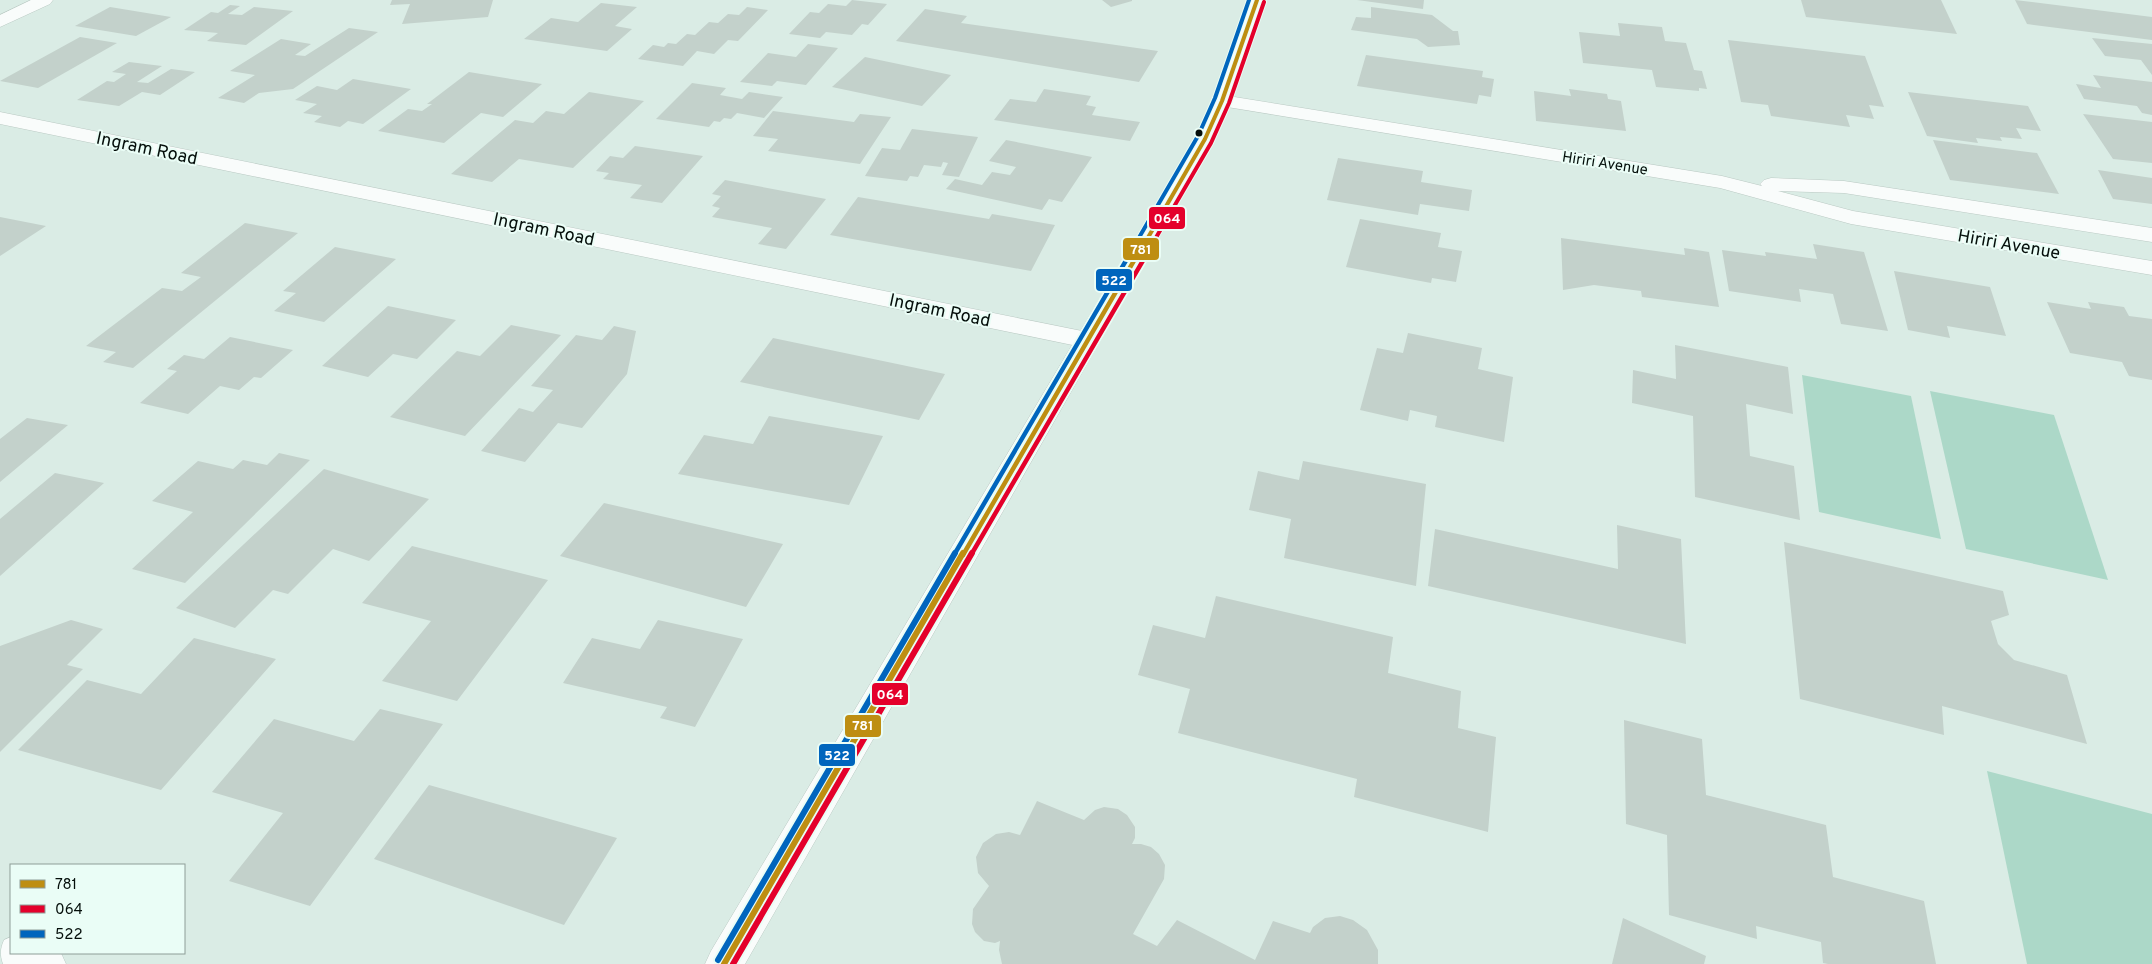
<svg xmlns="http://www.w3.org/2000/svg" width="2152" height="964" viewBox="0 0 2152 964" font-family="Overpass,sans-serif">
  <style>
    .green { fill: #acd8c8 }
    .building { fill: #c3d1cb }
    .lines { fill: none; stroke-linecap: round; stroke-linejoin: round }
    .minor-casing { stroke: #bac9c3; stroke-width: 1 }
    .secondary-casing { stroke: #bac9c3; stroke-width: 1 }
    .minor { fill: #f9fcfb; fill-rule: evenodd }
    .secondary { fill: #f9fcfb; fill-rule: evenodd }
    .bus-1-far2-casing { stroke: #eafdf6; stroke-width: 6 }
    .bus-1-far1-casing { stroke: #eafdf6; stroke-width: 8 }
    .bus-1-casing { stroke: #eafdf6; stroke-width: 10 }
    .bus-2-far2-casing { stroke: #eafdf6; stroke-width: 6 }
    .bus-2-far1-casing { stroke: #eafdf6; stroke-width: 8 }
    .bus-2-casing { stroke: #eafdf6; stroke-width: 10 }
    .bus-3-far2-casing { stroke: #eafdf6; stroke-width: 6 }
    .bus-3-far1-casing { stroke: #eafdf6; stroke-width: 8 }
    .bus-3-casing { stroke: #eafdf6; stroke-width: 10 }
    .bus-1-far2 { stroke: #be8e12; stroke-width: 4 }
    .bus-1-far1 { stroke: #be8e12; stroke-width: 4.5 }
    .bus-1 { stroke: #be8e12; stroke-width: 6 }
    .bus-2-far2 { stroke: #e4002b; stroke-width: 4 }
    .bus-2-far1 { stroke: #e4002b; stroke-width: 4.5 }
    .bus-2 { stroke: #e4002b; stroke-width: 6 }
    .bus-3-far2 { stroke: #0065bd; stroke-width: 4 }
    .bus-3-far1 { stroke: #0065bd; stroke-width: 4.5 }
    .bus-3 { stroke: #0065bd; stroke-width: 6 }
    .bus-dot { fill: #040e0a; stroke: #eafdf6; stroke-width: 2 }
    .labels { text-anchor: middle; stroke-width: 4; stroke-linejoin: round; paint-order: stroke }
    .far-street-label { font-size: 15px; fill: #040e0a; stroke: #eafdf6 }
    .street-label { font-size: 18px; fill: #040e0a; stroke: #eafdf6 }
    .line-badge { stroke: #eafdf6; stroke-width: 2 }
    .badge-label { font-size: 14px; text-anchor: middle; font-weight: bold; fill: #fff }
  </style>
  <rect width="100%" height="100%" fill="#daece5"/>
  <g class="green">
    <path d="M1802 375 1911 396 1941 539 1819 512Z"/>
    <path d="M1930 391 2054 415 2108 580 1966 549Z"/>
    <path d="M1987 771 2152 814V964H2027Z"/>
  </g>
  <g class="building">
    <path d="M392 0H493L488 17 402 24 410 4 390 5Z"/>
    <path d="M852 0 887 4 868 25 862 24 852 35 826 32 820 38 789 34 810 12 819 13 828 4 846 6Z"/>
    <path d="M1102 0H1132V1L1111 7Z"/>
    <path d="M1357 0H1424L1423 9Z"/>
    <path d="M1801 0H1941L1957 34 1806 17Z"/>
    <path d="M2015 0 2152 17V40L2027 24Z"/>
    <path d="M601 3 637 7 615 26 632 29 607 51 524 39 551 18 578 22Z"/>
    <path d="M230 5 240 6 228 14 242 15 254 7 293 11 246 45 207 41 218 33 184 30 211 12 218 13Z"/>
    <path d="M110 7 171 17 136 36 75 26Z"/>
    <path d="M747 7 768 10 738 41 728 40 714 54 697 51 683 66 638 59 653 45 664 47 668 43 676 44 687 34 695 35 709 22 718 23 728 14 739 15Z"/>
    <path d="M1371 7 1432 15 1453 31H1458L1460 45 1428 47 1417 39 1351 30 1356 17 1371 18Z"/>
    <path d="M925 9 967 16 961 23 1158 51 1139 82 896 41Z"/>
    <path d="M1618 23 1662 27 1665 41 1686 43 1694 70 1702 71 1707 89 1699 88V91L1656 87 1652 70 1583 63 1579 32 1620 36Z"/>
    <path d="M349 28 378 32 293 89 259 93 244 103 218 98 255 75 230 71 281 39 311 44 295 55 305 56Z"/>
    <path d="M80 37 117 43 38 88 0 81Z"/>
    <path d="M2092 38 2152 44V75L2141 60 2105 56Z"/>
    <path d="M1728 40 1865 56 1884 107 1869 105 1874 119 1846 115 1850 127 1771 116 1768 105 1741 102Z"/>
    <path d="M808 44 838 48 806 85 777 81 772 86 740 82 768 53 796 57Z"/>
    <path d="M1366 55 1483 71 1482 77 1494 79 1491 97 1479 95 1477 104 1357 86Z"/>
    <path d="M865 57 951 75 922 106 832 87Z"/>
    <path d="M129 62 162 66 137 82 148 83 171 69 195 72 160 95 142 92 119 106 77 100 107 81 114 82 126 74 112 72Z"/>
    <path d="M469 72 542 84 503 117 481 113 444 143 378 131 408 109 422 111 432 104H427Z"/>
    <path d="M2093 75 2152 82V115L2142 113 2137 106 2084 99 2076 84 2101 88Z"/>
    <path d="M353 79 411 89 363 124 348 121 340 127 314 122 322 116 303 113 317 104 295 100 317 86 337 90Z"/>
    <path d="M692 83 726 88 720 95 742 99 749 92 783 97 764 118 737 113 731 119 724 118 720 122 714 121 709 127 656 119Z"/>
    <path d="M1044 89 1091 96 1086 105 1096 107 1092 115 1140 122 1130 141 994 120 1010 99 1036 102Z"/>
    <path d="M1569 89 1607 94 1608 99 1621 101 1626 131 1536 121 1534 91 1571 96Z"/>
    <path d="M589 92 644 101 573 168 519 159 492 182 451 174 515 120 533 123 546 111 564 114Z"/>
    <path d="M1908 92 2028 106 2041 131 2016 128 2022 139 2000 137 2002 141 1976 138 1978 143 1927 136Z"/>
    <path d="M773 111 854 122 860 114 891 117 860 164 768 151 778 139 753 136Z"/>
    <path d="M2083 114 2152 122V163L2113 159Z"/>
    <path d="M912 129 978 137 959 177 942 175 948 163 943 162 941 167 924 165 918 177 910 176 907 181 865 176 882 148 900 150Z"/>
    <path d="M1006 140 1092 157 1062 202 1049 199 1042 210 946 189 955 179 982 185 992 172 1010 175 1016 167 989 161Z"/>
    <path d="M1933 140 2037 153 2059 194 1950 180Z"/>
    <path d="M635 146 703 156 662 203 630 198 642 185 603 179 609 173 596 171 610 156 623 158Z"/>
    <path d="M1338 158 1423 171 1421 182 1472 190 1469 211 1420 204 1418 215 1327 200Z"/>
    <path d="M2098 170 2152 178V204L2113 199Z"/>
    <path d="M725 180 826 199 786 249 758 244 772 228 712 217 720 208 712 206 721 196 712 194Z"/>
    <path d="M858 197 989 219 992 214 1055 225 1031 271 830 235Z"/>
    <path d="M0 217 46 226 0 256Z"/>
    <path d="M1360 219 1441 233 1438 247 1462 251 1456 282 1432 278 1431 283 1346 267Z"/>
    <path d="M245 223 298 233 133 368 103 362 116 352 86 346 162 288 182 291 201 277 181 273Z"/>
    <path d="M1561 238 1685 255 1684 248 1709 252 1719 307 1642 297 1641 291 1594 285 1563 290Z"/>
    <path d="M1813 244 1864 252 1888 331 1841 324 1833 294 1799 289 1801 302 1729 291 1722 250 1766 256 1765 252 1817 259Z"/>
    <path d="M335 247 396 259 324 322 274 311 296 293 283 291Z"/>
    <path d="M1894 271 1990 287 2006 336 1947 326 1950 338 1908 330Z"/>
    <path d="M2047 302 2091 309 2088 302 2124 307 2129 316 2152 319V380L2129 376 2122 362 2070 353Z"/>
    <path d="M388 306 456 320 417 359 393 354 368 377 322 366Z"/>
    <path d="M511 325 561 335 465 436 390 417 457 351 480 356Z"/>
    <path d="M614 326 636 331 627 374 582 428 558 423 525 462 481 451 519 408 533 412 553 390 531 386 576 335 602 340Z"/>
    <path d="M1408 333 1482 348 1478 369 1513 377 1504 442 1435 427 1437 416 1410 410 1408 421 1360 410 1377 348 1403 353Z"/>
    <path d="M230 337 293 350 261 378 254 377 239 390 220 386 188 414 140 403 177 371 167 369 184 355 204 359Z"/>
    <path d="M773 338 945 374 919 420 740 382Z"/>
    <path d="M1675 345 1788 367 1793 414 1746 404 1750 456 1794 466 1800 520 1695 497 1693 416 1632 403 1633 370 1676 379Z"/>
    <path d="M769 416 883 436 849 505 678 474 704 435 753 444Z"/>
    <path d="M27 418 68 425 0 482V439Z"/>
    <path d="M279 453 310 460 185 583 132 569 193 512 152 501 198 461 233 469 243 460 267 465Z"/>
    <path d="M1303 461 1426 484 1416 586 1284 558 1291 519 1249 510 1258 471 1299 480Z"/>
    <path d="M324 469 429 499 369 561 333 549 288 594 273 590 235 628 176 608Z"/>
    <path d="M55 473 104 483 0 576V519Z"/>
    <path d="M604 503 783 544 746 607 560 556Z"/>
    <path d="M1617 525 1681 539 1686 644 1428 586 1435 529 1618 569Z"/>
    <path d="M1784 542 2003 591 2009 615 1991 621 1998 644 2014 660 2067 675 2087 744 1942 706 1944 735 1800 699Z"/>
    <path d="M412 546 548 580 457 701 382 681 431 621 362 603Z"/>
    <path d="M1216 596 1393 637 1388 673 1461 691 1458 728 1496 737 1488 832 1354 797 1357 779 1178 733 1190 689 1138 675 1153 625 1205 638Z"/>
    <path d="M71 620 103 629 67 665 83 669 0 752V646Z"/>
    <path d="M658 620 743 639 695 727 660 718 667 707 563 683 592 638 640 649Z"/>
    <path d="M194 638 276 659 161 790 18 750 87 680 141 694Z"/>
    <path d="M380 709 443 724 310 906 229 881 283 813 212 792 274 719 354 741Z"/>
    <path d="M1624 720 1702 739 1706 795 1826 825 1833 877 1924 901 1936 964H1828L1823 963 1821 942 1756 926 1757 939 1669 915 1667 835 1626 824Z"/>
    <path d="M429 785 617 838 564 925 374 859Z"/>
    <path d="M1037 801 1084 820 1095 810 1104 807 1118 809 1127 815 1135 827V838L1132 844H1141L1151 847 1159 854 1165 865 1164 879 1133 934 1157 946 1177 920 1255 960 1273 921 1310 933 1313 927 1325 918 1340 916 1353 920 1367 930 1378 950V964H1002L999 950 1000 941 995 943 984 941 975 932 972 924 973 909 989 886 978 873 976 857 983 843 996 834 1009 832 1020 835Z"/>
    <path d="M1623 918 1706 956 1704 964H1612Z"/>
  </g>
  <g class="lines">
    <defs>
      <g id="minor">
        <path d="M31 0H53L50 4 0 27V15Z"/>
        <path d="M1222 95 1722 176 1762 186 1760 184 1764 180 1771 178 1844 181 2152 228V242L1844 193 1778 191 1853 211 2152 261V275L1851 224 1720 188 1215 105 1212 101 1215 97Z"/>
        <path d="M0 112 1087 332 1096 334 1099 340 1096 346 1087 348 0 124Z"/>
        <path d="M11 937V953H61L66 964H3C0 955 0 949 4 940Z"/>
      </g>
      <path id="secondary" d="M1248 0H1266L1232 101 1215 139 745 964H705L711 951 1195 139 1212 101Z"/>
    </defs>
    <use href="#minor" class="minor-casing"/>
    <use href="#secondary" class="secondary-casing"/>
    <use href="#minor" class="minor"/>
    <use href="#secondary" class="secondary"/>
    <defs>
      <path id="bus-1-far2" d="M1146 241 1205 139 1222 101 1257 0"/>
      <path id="bus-1-far1" d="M963 555 1146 240"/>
      <path id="bus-1" d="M724 964 963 553"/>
      <path id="bus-2-far2" d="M1154 241 1211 143 1229 103 1264 2"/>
      <path id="bus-2-far1" d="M971 555 1155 240"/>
      <path id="bus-2" d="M733 964 972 553"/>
      <path id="bus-3-far2" d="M1137 241 1198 136 1215 98 1249 0"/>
      <path id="bus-3-far1" d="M954 555 1138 240"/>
      <path id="bus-3" d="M718 960 955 553"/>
    </defs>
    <use href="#bus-1-far2" class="bus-1-far2-casing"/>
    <use href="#bus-1-far1" class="bus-1-far1-casing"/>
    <use href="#bus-1" class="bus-1-casing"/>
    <use href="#bus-2-far2" class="bus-2-far2-casing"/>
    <use href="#bus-2-far1" class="bus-2-far1-casing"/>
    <use href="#bus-2" class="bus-2-casing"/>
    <use href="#bus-3-far2" class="bus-3-far2-casing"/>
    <use href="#bus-3-far1" class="bus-3-far1-casing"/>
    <use href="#bus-3" class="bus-3-casing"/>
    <use href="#bus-1-far2" class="bus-1-far2"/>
    <use href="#bus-1-far1" class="bus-1-far1"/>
    <use href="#bus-1" class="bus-1"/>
    <use href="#bus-2-far2" class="bus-2-far2"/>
    <use href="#bus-2-far1" class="bus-2-far1"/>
    <use href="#bus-2" class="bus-2"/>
    <use href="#bus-3-far2" class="bus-3-far2"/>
    <use href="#bus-3-far1" class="bus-3-far1"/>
    <use href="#bus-3" class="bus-3"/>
  </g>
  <circle class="bus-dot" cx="1199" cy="133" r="4.5"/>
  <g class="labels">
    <g class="far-street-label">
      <text transform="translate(1605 163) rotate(9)" y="5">Hiriri Avenue</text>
    </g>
    <g class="street-label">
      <text transform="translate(147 148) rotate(12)" y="6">Ingram Road</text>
      <text transform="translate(544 229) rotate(12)" y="6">Ingram Road</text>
      <text transform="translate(2009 244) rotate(10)" y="6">Hiriri Avenue</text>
      <text transform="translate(940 310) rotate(12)" y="6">Ingram Road</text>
    </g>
  </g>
  <g class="line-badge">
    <rect x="1148" y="206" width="38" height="24" rx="5" fill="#e4002b"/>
    <rect x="1122" y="237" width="38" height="24" rx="5" fill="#be8e12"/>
    <rect x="1095" y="268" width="38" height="24" rx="5" fill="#0065bd"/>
    <rect x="871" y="682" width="38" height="24" rx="5" fill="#e4002b"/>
    <rect x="844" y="714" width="38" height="24" rx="5" fill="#be8e12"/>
    <rect x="818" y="743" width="38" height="24" rx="5" fill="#0065bd"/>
  </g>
  <g class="badge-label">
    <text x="1167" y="223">064</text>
    <text x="1141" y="254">781</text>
    <text x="1114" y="285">522</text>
    <text x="890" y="699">064</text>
    <text x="863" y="730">781</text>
    <text x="837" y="760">522</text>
  </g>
  <rect x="10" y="864" width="175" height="90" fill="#eafdf6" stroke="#8e9d98"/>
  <rect x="20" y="880" width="25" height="8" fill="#be8e12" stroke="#8e9d98"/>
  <text x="55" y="889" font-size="15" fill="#040e0a">781</text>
  <rect x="20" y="905" width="25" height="8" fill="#e4002b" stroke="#8e9d98"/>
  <text x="55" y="914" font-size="15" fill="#040e0a">064</text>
  <rect x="20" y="930" width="25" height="8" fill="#0065bd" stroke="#8e9d98"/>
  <text x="55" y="939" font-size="15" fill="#040e0a">522</text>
</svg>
